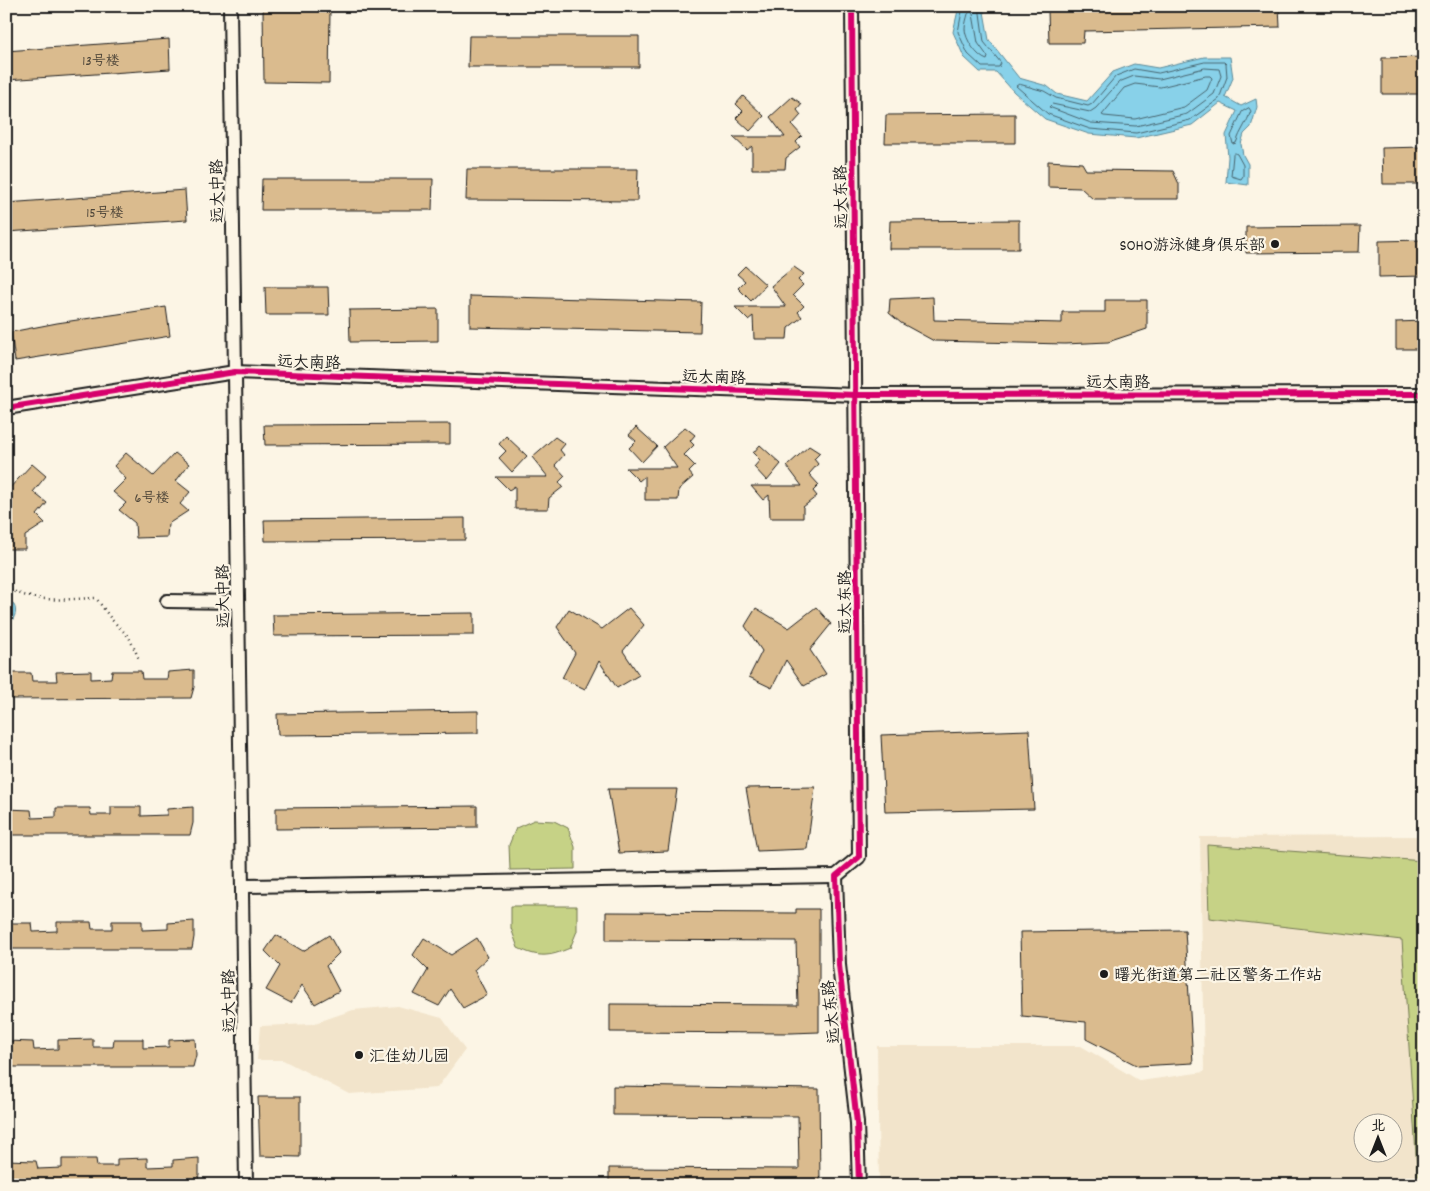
<svg xmlns="http://www.w3.org/2000/svg" width="1430" height="1191" viewBox="0 0 1430 1191" font-family="Dekko,'LXGW WenKai TC',sans-serif">
  <style>
    .built { fill: #f2e4cb; fill-rule: evenodd }
    .green { fill: #c6d286; stroke: #717751 }
    .water { fill: #88d1e9; stroke: #5d8997 }
    .lines { fill: none; stroke-linecap: round; stroke-linejoin: round }
    .shore { stroke: #47646e; stroke-width: 1 }
    .building { fill: #dabb8e; stroke: #1c1c1c }
    .minor-casing { stroke: #1c1c1c; stroke-width: 16 }
    .path { stroke: #1c1c1c; stroke-width: 2.5; stroke-dasharray: 1 4; stroke-linecap: butt }
    .minor { stroke: #fcf5e5; stroke-width: 12 }
    .cycleway-casing { stroke: #fcf5e5; stroke-width: 9 }
    .cycleway { stroke: #d6006c; stroke-width: 6 }
    .poi-dot { fill: #1c1c1c; stroke: #fcf5e5; stroke-width: 2 }
    .labels { text-anchor: middle; stroke-width: 4.5; stroke-linejoin: round; paint-order: stroke }
    .number-label { font-size: 14px; fill: #4c4438 }
    .street-label { font-size: 16px; fill: #1c1c1c; stroke: #fcf5e5 }
    .poi-label { font-size: 16px; fill: #1c1c1c; stroke: #fcf5e5; text-anchor: start }
  </style>
  <rect width="100%" height="100%" fill="#fcf5e5"/>
  <filter id="ink" filterUnits="userSpaceOnUse"><feTurbulence type="fractalNoise" baseFrequency=".02" numOctaves="2"/><feDisplacementMap in="SourceGraphic" scale="10" xChannelSelector="R" yChannelSelector="G"/><feConvolveMatrix kernelMatrix="1 2 1 2 8 2 1 2 1" color-interpolation-filters="sRGB"/></filter>
  <g filter="url(#ink)">
    <g class="built">
      <path d="M1424 836V1185H879L877 1046H1081L1140 1081 1204 1072 1200 837ZM1362 1124H1392V1154H1362Z"/>
      <path d="M398 1006 442 1018 465 1050 437 1088 349 1094 283 1060H257L260 1026 312 1024 353 1010Z"/>
    </g>
    <g class="green">
      <path d="M534 820 554 821 568 828 575 847V869L510 870 509 845 516 828Z"/>
      <path d="M1207 845 1424 861V1185H1418L1402 940 1209 918Z"/>
      <path d="M511 906H577V931L570 948C549 957 539 958 518 948L511 928Z"/>
    </g>
    <g class="water">
      <path d="M959 6H983L989 40 1019 78 1047 86 1057 94 1087 101 1113 72 1134 64 1158 68 1204 57H1230L1233 78 1225 97 1241 106 1256 99 1257 107 1251 127 1244 134 1241 144 1243 155 1248 164V185L1226 182 1228 157 1226 135 1237 111 1220 103 1192 125 1136 138 1089 134 1045 119 1014 92 996 72H980L964 57 953 32Z"/>
      <path d="M13 603C17 610 16 614 12 621L6 623V604Z"/>
    </g>
    <g class="lines">
      <g class="shore">
        <path d="M963 6 958 32 968 54 982 67H999L1001 63 984 42 979 6"/>
        <path d="M971 12 973 14 978 43 988 57 987 60C977 57 965 39 965 29 965 24 967 18 968 14Z"/>
        <path d="M1205 62H1224L1226 64 1227 77 1219 99 1190 120 1136 133 1090 129 1048 114 1016 86 1019 84 1044 91 1056 98 1088 106 1092 104 1116 76 1134 69 1158 73Z"/>
        <path d="M1205 68 1219 69 1221 76 1214 94 1187 114 1136 126 1091 123 1049 107 1052 104 1090 112 1096 108 1119 82 1134 76 1159 79Z"/>
        <path d="M1206 76H1210L1212 78 1207 90 1184 107 1135 119 1104 116 1102 115 1124 88 1135 84 1160 87Z"/>
        <path d="M1249 108 1251 111C1247 123 1240 131 1236 143L1233 144 1231 136 1242 112Z"/>
        <path d="M1235 153 1237 154 1243 165V176L1241 179 1231 176 1233 155Z"/>
      </g>
    </g>
    <g class="building">
      <path d="M1086 6H1279L1280 27 1084 31 1083 43H1049L1048 10H1086Z"/>
      <path d="M263 8 330 9 329 83 264 82Z"/>
      <path d="M469 36H639V67H468Z"/>
      <path d="M169 39 170 69 6 80V51Z"/>
      <path d="M1424 57V94H1382V58Z"/>
      <path d="M743 96 764 116 750 131 736 118 743 111 736 104Z"/>
      <path d="M792 97 802 104 797 110 801 115 792 125 802 136 796 142 800 147 786 158 785 169H752V146L747 150 733 137H785L770 117Z"/>
      <path d="M1015 114V143H885L886 115Z"/>
      <path d="M1424 147V184H1383L1382 148Z"/>
      <path d="M1048 161 1082 163 1086 170 1173 171 1179 184V199H1093L1081 188 1048 187Z"/>
      <path d="M467 169H638L637 201 466 200Z"/>
      <path d="M262 179H433L432 210H261Z"/>
      <path d="M185 190 187 220 6 232V203Z"/>
      <path d="M1019 220V249H889L890 221Z"/>
      <path d="M1360 226 1359 252 1246 253V227Z"/>
      <path d="M1424 240V276L1379 277V241Z"/>
      <path d="M745 266 766 285 751 301 738 288 745 281 737 274Z"/>
      <path d="M794 267 804 274 798 280 803 285 793 295 804 306 798 312 802 317 788 328 787 339H754L753 316 748 320 735 307H786L771 286Z"/>
      <path d="M265 287H328L329 315H266Z"/>
      <path d="M470 296 701 302 700 332 470 327Z"/>
      <path d="M933 297 934 320 1062 323V312H1105V300H1147V329L1108 342 1065 344 934 341 901 323 889 313 890 299Z"/>
      <path d="M166 307 170 336 15 361 11 332 57 323Z"/>
      <path d="M438 309V341L350 342 349 310Z"/>
      <path d="M1424 321V349H1396V322Z"/>
      <path d="M450 424V444L265 445 264 425Z"/>
      <path d="M636 427 657 446 642 462 629 448 636 441 629 435Z"/>
      <path d="M685 427 695 435 690 441 694 445 684 455 695 466 689 472 693 477 679 489 678 500H645V476L639 481 626 468H677L663 447Z"/>
      <path d="M506 436 527 456 512 472 499 458 506 451 499 444Z"/>
      <path d="M555 437 565 444 560 450 564 455 555 465 565 476 559 482 563 487 549 498 548 509H515V486L509 490 496 477H548L532 457Z"/>
      <path d="M760 445 781 464 767 481 754 467 760 460 753 453Z"/>
      <path d="M809 446 820 453 814 459 818 464 809 474 819 485 813 491 817 496 803 507V518H770L769 495 763 500 751 486H802L787 466Z"/>
      <path d="M126 453 153 476 175 453 189 464 176 481 190 492 180 504 188 511 168 524 167 537 136 538 135 523 119 510 126 503 113 492 126 479 114 466Z"/>
      <path d="M32 464 46 476 33 492 47 503 37 515 45 523 25 536V549H6V492Z"/>
      <path d="M465 518V540L265 541 264 520Z"/>
      <path d="M816 607 831 624 810 650 826 674 804 686 786 660 772 688 749 677 762 651 745 626 756 608 789 628Z"/>
      <path d="M629 608 644 625 623 651 639 675 617 688 599 661 585 689 562 678 575 653 557 627 569 609 602 629Z"/>
      <path d="M474 613V635L274 636 273 615Z"/>
      <path d="M194 670V687L191 698 6 699V673H31L32 681H57L56 672 91 671V679L111 678 112 671H141L142 679H167L168 672Z"/>
      <path d="M478 711V733L278 735 277 714Z"/>
      <path d="M1029 730 1034 809 885 812 881 735Z"/>
      <path d="M815 787 807 849 757 851 746 788Z"/>
      <path d="M608 789H677L668 851 619 853Z"/>
      <path d="M477 806V827L276 829V808Z"/>
      <path d="M111 807H141V816L167 815V809L193 807V823L190 835H6V809L31 810 32 818 56 817V808H90L91 815H111Z"/>
      <path d="M796 909H819V1032L791 1033 610 1032V1004L798 1005 796 941 606 940V912L796 913Z"/>
      <path d="M112 921H142V930L168 929V923L194 921V937L192 949H6V923H32L33 932 57 931V922H91L92 929H112Z"/>
      <path d="M1185 930 1193 1063 1138 1066 1086 1039V1022L1022 1016 1020 932Z"/>
      <path d="M276 935 303 951 329 935 339 953 326 966 339 991 315 1004 302 985 291 1003 266 990 280 966 265 951Z"/>
      <path d="M424 938 451 955 477 938 488 957 474 970 487 995 463 1008 450 989 439 1006 414 994 428 970 413 955Z"/>
      <path d="M93 1039V1047H113L114 1039H143V1048L169 1047V1040L195 1039 196 1055 193 1067H6V1041L33 1042 34 1050 58 1049V1040Z"/>
      <path d="M613 1086 819 1089 820 1185H609V1168L799 1169 798 1116 613 1115Z"/>
      <path d="M258 1097H300V1157L260 1156Z"/>
      <path d="M147 1158V1167L173 1166V1160L199 1158V1175L197 1185H6V1160L36 1161 38 1169 62 1168V1159H96L97 1166H117V1159Z"/>
    </g>
    <g class="lines">
      <defs>
        <g id="minor">
          <path d="M230 6 246 1185"/>
          <path d="M852 6 859 857 836 876 839 965 857 1123 859 1185"/>
          <path d="M6 408 235 372 856 395 1424 394"/>
          <path d="M167 601 238 602"/>
          <path d="M243 886 836 876"/>
        </g>
      </defs>
      <use href="#minor" class="minor-casing"/>
      <path class="path" d="M6 587C33 604 66 599 96 598L112 620 129 637 139 659"/>
      <use href="#minor" class="minor"/>
      <defs>
        <g id="cycleway">
          <path d="M852 6 859 857 836 876 839 965 857 1123 859 1185"/>
          <path d="M6 408 235 372 856 395 1424 394"/>
        </g>
      </defs>
      <use href="#cycleway" class="cycleway-casing"/>
      <use href="#cycleway" class="cycleway"/>
    </g>
  </g>
  <g class="poi-dot">
    <circle cx="1275" cy="244" r="5"/>
    <circle cx="1104" cy="974" r="5"/>
    <circle cx="359" cy="1055" r="5"/>
  </g>
  <g class="labels">
    <g class="number-label">
      <text x="101" y="65">13号楼</text>
      <text x="105" y="217">15号楼</text>
      <text x="152" y="502">6号楼</text>
    </g>
    <g class="street-label">
      <text transform="translate(216 191) rotate(-91)" y="6">远大中路</text>
      <text transform="translate(840 197) rotate(-91)" y="6">远大东路</text>
      <text transform="translate(309 361) rotate(2)" y="6">远大南路</text>
      <text transform="translate(714 376) rotate(2)" y="6">远大南路</text>
      <text x="1118" y="387">远大南路</text>
      <text transform="translate(222 596) rotate(-91)" y="6">远大中路</text>
      <text transform="translate(844 602) rotate(-90)" y="6">远大东路</text>
      <text transform="translate(228 1001) rotate(-91)" y="6">远大中路</text>
      <text transform="translate(830 1012) rotate(-96)" y="6">远大东路</text>
    </g>
    <g class="poi-label">
      <text x="1265" y="250" text-anchor="end">SOHO游泳健身俱乐部</text>
      <text x="1114" y="980">曙光街道第二社区警务工作站</text>
      <text x="369" y="1061">汇佳幼儿园</text>
    </g>
  </g>
  <rect width="1430" height="1191" fill="none" stroke="#fcf5e5" stroke-width="25"/>
  <rect x="12" y="12" width="1405" height="1166" fill="none" stroke="#1c1c1c" stroke-width="2" filter="url(#ink)"/>
  <g transform="translate(1378 1138)"><circle r="24" fill="#fcf5e5" stroke="#a29e95"/>
  <path d="M0-4L9 19L0 12L-9 19Z" fill="#1c1c1c"/>
  <text y="-8" font-size="14" font-weight="bold" text-anchor="middle" fill="#1c1c1c">北</text>
  </g>
</svg>
